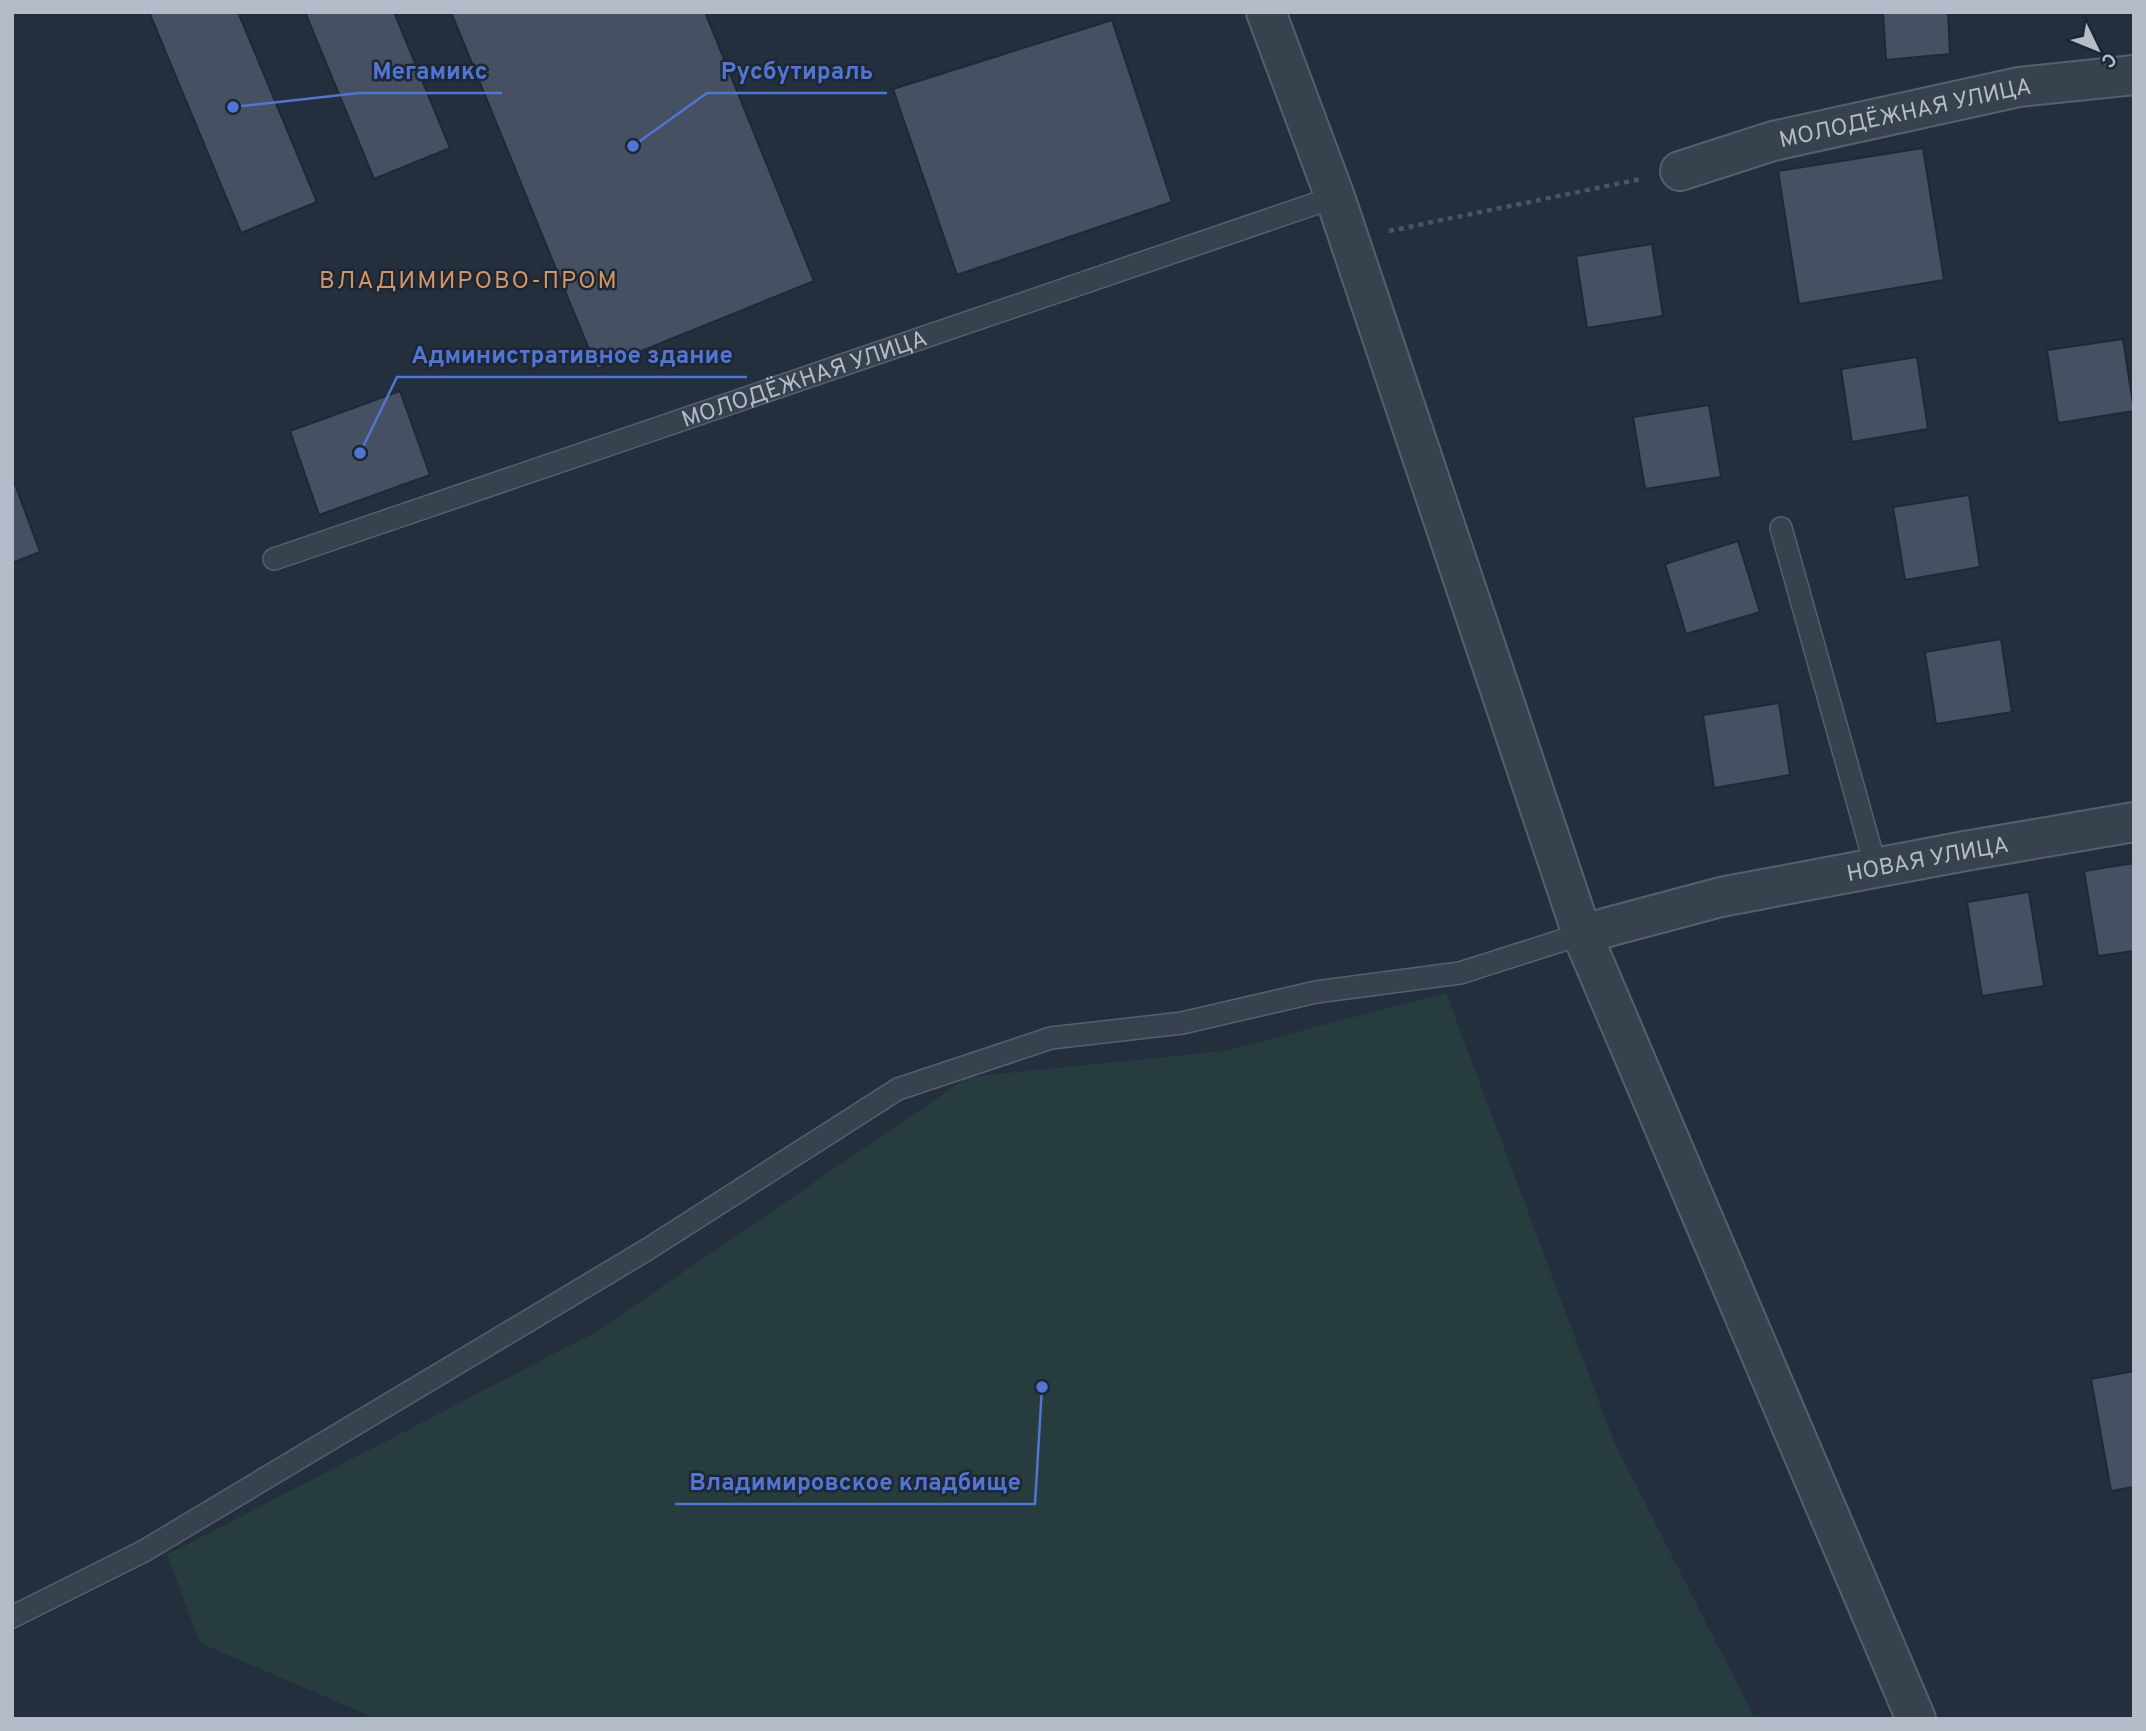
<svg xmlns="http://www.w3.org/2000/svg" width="2146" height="1731" viewBox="0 0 2146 1731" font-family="Overpass,sans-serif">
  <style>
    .green { fill: #263c3f }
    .building { fill: #455162; stroke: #1f2835; stroke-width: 2 }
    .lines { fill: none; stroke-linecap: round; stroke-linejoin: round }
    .lane-casing { stroke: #565f6c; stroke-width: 24 }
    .street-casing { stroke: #565f6c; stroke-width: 42 }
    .path { stroke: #44595c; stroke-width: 4.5; stroke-dasharray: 5 5; stroke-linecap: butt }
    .lane { stroke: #38414e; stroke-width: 21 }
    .street { stroke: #38414e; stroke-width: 38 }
    .labels { text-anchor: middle; stroke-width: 5; stroke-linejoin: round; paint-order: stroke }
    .street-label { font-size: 23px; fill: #b4bcc9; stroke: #1d2633 }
    .neighbourhood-label { font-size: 24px; letter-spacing: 2px; fill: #d59563; stroke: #1d2633 }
    .leader { fill: none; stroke: #5274d3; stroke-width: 2.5 }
    .callout-dot { fill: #5274d3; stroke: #1d2633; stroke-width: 2.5 }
    .callout-label { font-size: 24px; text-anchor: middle; font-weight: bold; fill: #5274d3; stroke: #1d2633; stroke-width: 5; stroke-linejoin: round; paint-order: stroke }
  </style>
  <rect width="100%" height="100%" fill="#242f3e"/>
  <path class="green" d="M1446 993 1614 1442 1755 1719H377L200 1643 167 1555 596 1332 968 1077 1224 1051Z"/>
  <g class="building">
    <path d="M149 12H238L317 202 241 233Z"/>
    <path d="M305 12H394L450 148 374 179Z"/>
    <path d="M451 12H705L814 281 597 369Z"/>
    <path d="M1883 12H1948L1950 54 1886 60Z"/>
    <path d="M1112 20 1172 202 957 275 893 89Z"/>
    <path d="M1923 148 1944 280 1799 304 1778 171Z"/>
    <path d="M1652 244 1663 316 1587 328 1576 256Z"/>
    <path d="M2123 339 2134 411 2058 423 2047 350Z"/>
    <path d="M1917 357 1928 429 1852 442 1841 369Z"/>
    <path d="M400 391 430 475 319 515 290 431Z"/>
    <path d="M1709 405 1721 477 1645 489 1633 417Z"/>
    <path d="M12 476 40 552 12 563Z"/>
    <path d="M1969 495 1980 567 1905 580 1893 507Z"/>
    <path d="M1738 541 1760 612 1686 634 1665 564Z"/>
    <path d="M2001 639 2012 712 1936 724 1925 652Z"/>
    <path d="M1779 703 1790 775 1714 788 1703 715Z"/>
    <path d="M2134 863V951L2098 956 2084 871Z"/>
    <path d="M2029 892 2044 986 1982 996 1967 902Z"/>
    <path d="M2134 1371V1487L2111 1491 2091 1379Z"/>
  </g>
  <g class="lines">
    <defs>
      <g id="lane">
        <path d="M1781 528 1876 868"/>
        <path id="s1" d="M274 559 1335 197"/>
        <path d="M12 1617 144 1551 648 1249 898 1089 1051 1038 1182 1023 1316 992 1460 973 1582 934"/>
      </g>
      <g id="street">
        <path d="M1266 12 1335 197 1582 934 1916 1719"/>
        <path id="s2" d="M1680 171 1773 141 2019 87 2134 75"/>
        <path id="s3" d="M1582 934 1721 897 1965 851 2134 822"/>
      </g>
    </defs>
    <use href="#lane" class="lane-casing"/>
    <use href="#street" class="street-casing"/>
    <path class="path" d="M1389 231 1641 179"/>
    <use href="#lane" class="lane"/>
    <use href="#street" class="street"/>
  </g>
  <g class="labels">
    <g class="street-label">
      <text dy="8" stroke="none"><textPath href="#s2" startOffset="233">МОЛОДЁЖНАЯ УЛИЦА</textPath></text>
      <text dy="8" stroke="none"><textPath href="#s1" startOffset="560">МОЛОДЁЖНАЯ УЛИЦА</textPath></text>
      <text dy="8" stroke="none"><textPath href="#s3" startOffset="354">НОВАЯ УЛИЦА</textPath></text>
    </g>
    <g class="neighbourhood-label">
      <text x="469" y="288">ВЛАДИМИРОВО-ПРОМ</text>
    </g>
  </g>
  <path class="leader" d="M633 146L707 93H887M233 107L359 93H502M360 453L397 377H747M1042 1387L1035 1504H675"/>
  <g class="callout-dot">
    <circle cx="633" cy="146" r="7"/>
    <circle cx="233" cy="107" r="7"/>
    <circle cx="360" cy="453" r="7"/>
    <circle cx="1042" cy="1387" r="7"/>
  </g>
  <g class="callout-label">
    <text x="797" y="79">Русбутираль</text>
    <text x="430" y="79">Мегамикс</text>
    <text x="572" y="363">Административное здание</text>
    <text x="855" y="1490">Владимировское кладбище</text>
  </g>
  <rect width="2146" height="1731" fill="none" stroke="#b4bcc9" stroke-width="28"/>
  <g transform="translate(2097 49) rotate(133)" stroke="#1d2633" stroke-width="5" paint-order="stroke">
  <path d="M0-5L12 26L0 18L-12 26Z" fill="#b4bcc9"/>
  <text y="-10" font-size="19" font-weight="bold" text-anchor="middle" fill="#b4bcc9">С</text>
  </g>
</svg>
